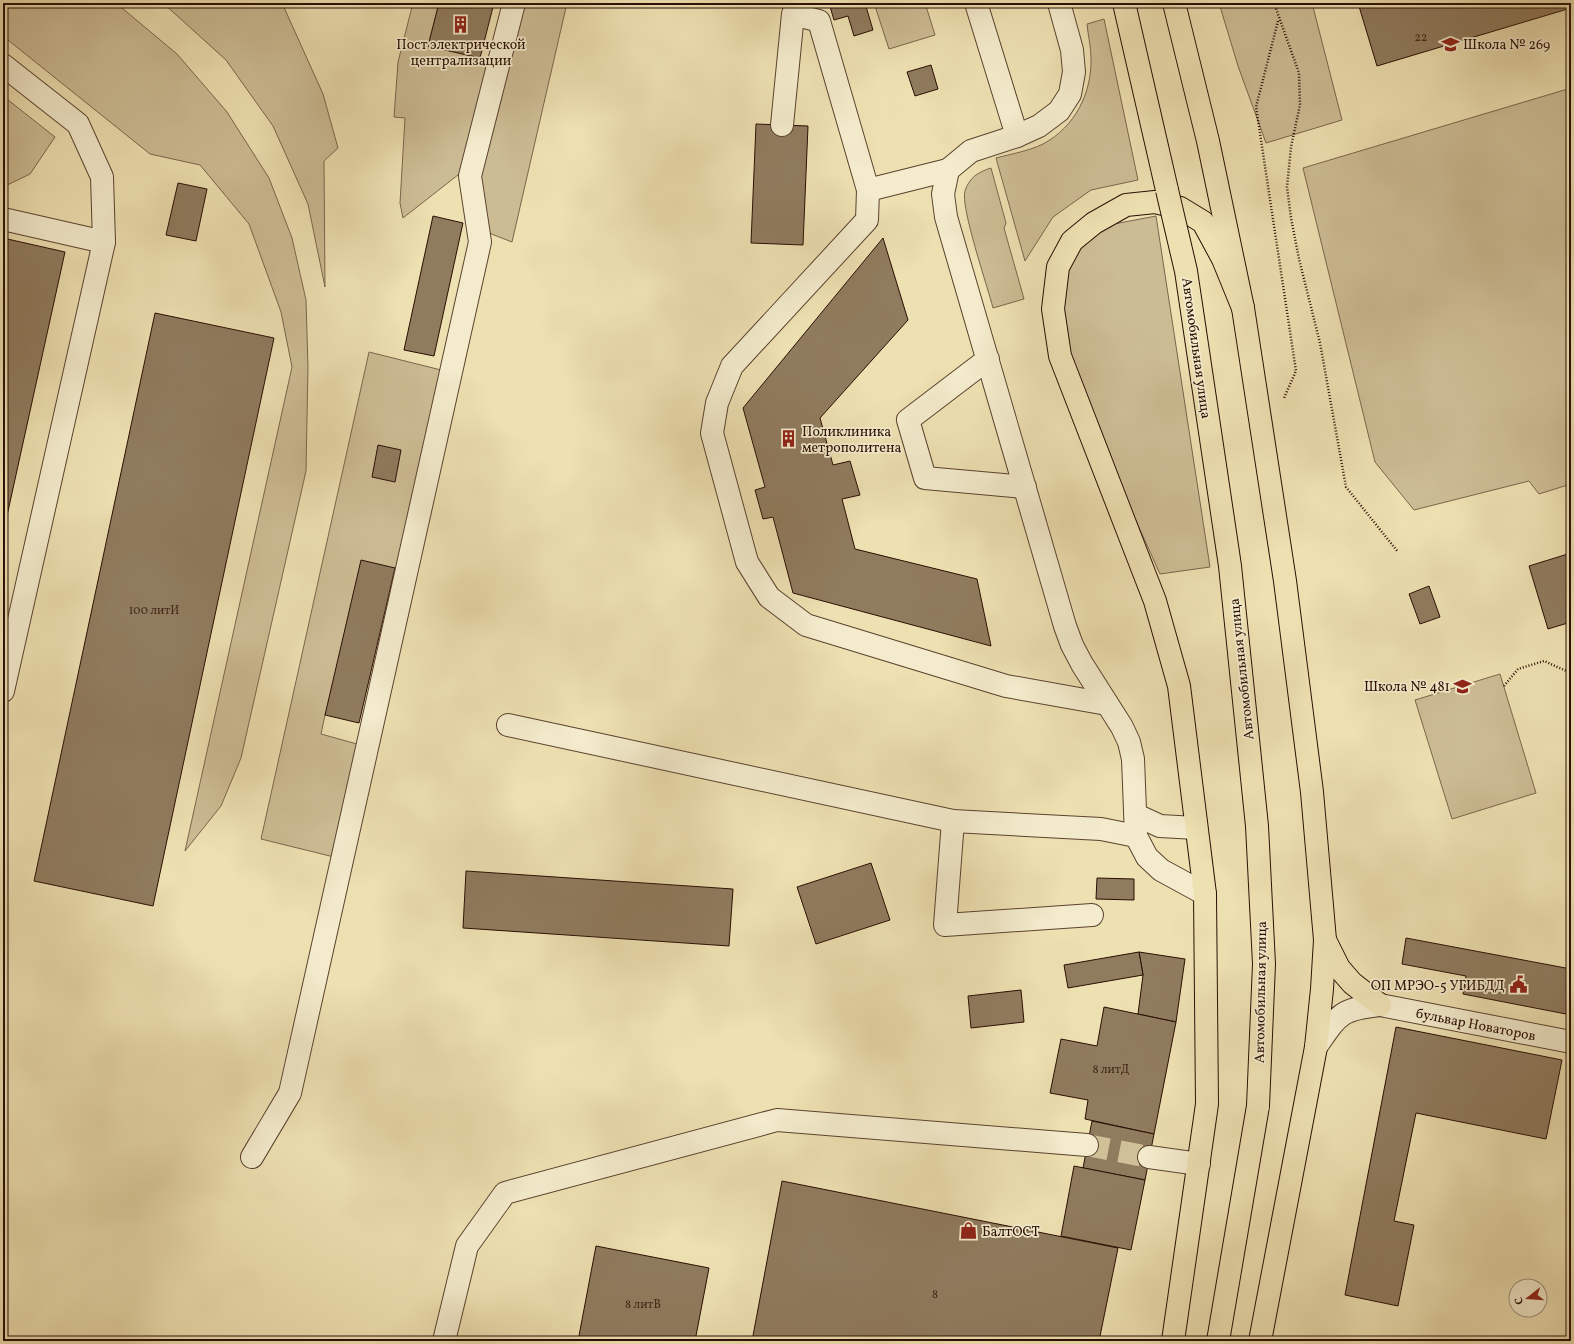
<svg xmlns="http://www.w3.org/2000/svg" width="1574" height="1344" viewBox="0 0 1574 1344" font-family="Vollkorn,serif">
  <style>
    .green { fill: #ccbc94; stroke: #7b654c }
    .building { fill: #8f7b5e; stroke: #2a0e04 }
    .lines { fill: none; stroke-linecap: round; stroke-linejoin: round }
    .minor-tunnel { stroke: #d0c097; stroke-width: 22; stroke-dasharray: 22 11; stroke-linecap: butt }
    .minor-casing { stroke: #5b422f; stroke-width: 24 }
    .major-casing { stroke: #2a0e04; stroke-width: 24 }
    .path { stroke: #2a0e04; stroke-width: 2.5; stroke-dasharray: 1 2; stroke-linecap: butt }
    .minor { stroke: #f3ebcc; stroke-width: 22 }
    .major { stroke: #ede0b1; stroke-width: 22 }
    .major-bridge-casing { stroke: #2a0e04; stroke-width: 24; stroke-linecap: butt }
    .major-bridge { stroke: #ede0b1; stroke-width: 22 }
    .labels { text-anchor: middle; stroke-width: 3.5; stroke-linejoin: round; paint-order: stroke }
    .number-label { font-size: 12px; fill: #43291a }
    .poi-label { font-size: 14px; fill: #2a0e04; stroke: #f3ebcc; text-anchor: start }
    .street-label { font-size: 14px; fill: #2a0e04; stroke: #f3ebcc }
  </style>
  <rect width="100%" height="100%" fill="#ede0b1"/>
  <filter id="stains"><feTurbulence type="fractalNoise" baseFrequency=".005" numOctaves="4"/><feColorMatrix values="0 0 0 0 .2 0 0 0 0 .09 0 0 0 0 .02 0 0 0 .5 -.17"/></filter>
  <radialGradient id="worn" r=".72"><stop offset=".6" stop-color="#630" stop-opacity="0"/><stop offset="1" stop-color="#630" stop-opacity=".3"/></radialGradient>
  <g class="green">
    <path d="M3 3H49L52 5 69 3H116L177 54 227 112 269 178 292 238 306 300 308 367 306 471 241 758 221 806 185 851 292 367 281 312 249 224 200 165 150 154 3 36Z"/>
    <path d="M163 3H282L323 94 338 148 324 161 325 287 308 204 273 126 226 60Z"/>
    <path d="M413 3H439L428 46 480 58 490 65 463 171 403 218 400 203 405 118 394 117 398 62Z"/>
    <path d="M524 3H567L512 242 489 233 478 177Z"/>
    <path d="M874 3H925L935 35 889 49Z"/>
    <path d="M1219 3H1312L1342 120 1266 143 1238 66Z"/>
    <path d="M1104 19 1138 180 1091 190 1053 217 1025 261 996 158C1011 154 1029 151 1043 144 1075 127 1092 93 1091 58 1091 47 1088 35 1087 24Z"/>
    <path d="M1571 88V484L1539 494 1529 481 1414 510 1375 462 1303 168Z"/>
    <path d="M3 96 55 137 30 174 3 187Z"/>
    <path d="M991 168 1006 223 1004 228 1024 299 993 308C988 288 960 206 965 191 969 178 978 172 991 168Z"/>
    <path d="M1156 216 1210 567 1160 574 1105 452 1066 354 1064 305 1066 267 1090 237 1114 224Z"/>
    <path d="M369 352 445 371 403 565 395 568 325 715 321 734 357 744 334 857 261 839Z"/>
    <path d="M1500 674 1536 793 1452 819 1415 700Z"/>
  </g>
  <g class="building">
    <path d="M439 3H494L480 58 428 46Z"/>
    <path d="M829 3H865L873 30 854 36 848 16 834 20Z"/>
    <path d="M1358 3H1571V8L1377 66Z"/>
    <path d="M931 65 938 89 915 96 907 72Z"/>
    <path d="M756 124 808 126 803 245 751 243Z"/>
    <path d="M178 183 207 189 196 241 166 235Z"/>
    <path d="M433 216 463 223 434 356 404 350Z"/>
    <path d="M3 238 65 252 3 534Z"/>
    <path d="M883 238 908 320 820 418 833 465 850 461 860 495 842 499 855 549 977 579 991 646 793 593 773 517 763 519 755 490 765 487 743 408Z"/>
    <path d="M155 313 274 338 153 906 34 881Z"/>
    <path d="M378 445 401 450 395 482 372 477Z"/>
    <path d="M1571 553V622L1548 629 1529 566Z"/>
    <path d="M361 560 395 568 359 723 325 715Z"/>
    <path d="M1429 586 1440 617 1420 624 1409 594Z"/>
    <path d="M871 863 890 920 816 944 797 887Z"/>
    <path d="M466 871 733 889 729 946 463 928Z"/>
    <path d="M1097 878 1134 879V900L1096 899Z"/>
    <path d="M1406 938 1571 969V1015L1463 994 1466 976 1402 964Z"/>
    <path d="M1139 952 1185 959 1176 1022 1138 1014 1143 975Z"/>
    <path d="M1139 952 1143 975 1068 988 1064 965Z"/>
    <path d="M1021 990 1024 1022 971 1028 968 996Z"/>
    <path d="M1104 1007 1176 1022 1154 1134 1085 1119 1088 1100 1050 1093 1061 1039 1097 1046Z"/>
    <path d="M1396 1027 1562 1060 1546 1139 1416 1113 1394 1221 1414 1225 1398 1306 1345 1295Z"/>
    <path d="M1092 1121 1154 1134 1145 1180 1083 1168Z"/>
    <path d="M1074 1166 1145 1180 1131 1250 1061 1236Z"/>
    <path d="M782 1181 1118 1248 1099 1341H752Z"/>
    <path d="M596 1246 709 1268 695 1341H578Z"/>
  </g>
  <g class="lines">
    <path class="minor-tunnel" d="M1087 1145 1149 1157"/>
    <defs>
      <g id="minor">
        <path d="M976 3 1017 136"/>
        <path d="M1059 3 1072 50 1074 72 1070 94 1059 111 1039 126 1017 136 971 151 948 170 943 194 946 217 1065 626 1072 645 1082 664 1122 727 1129 742 1133 759 1136 836 1147 857 1161 870 1205 894"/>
        <path d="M3 65 78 124 102 177 104 242 3 691"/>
        <path d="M782 125 793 14 819 21 868 190"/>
        <path d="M948 170 868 190 867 220 732 366 717 403 712 433 747 562 769 597 806 625 1006 686 1107 704"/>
        <path d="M3 219 104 242"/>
        <path d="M988 359 908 420 925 478 1025 487"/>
        <path d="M508 725 953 821 1101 829 1136 836"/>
        <path d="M1136 815 1160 826 1196 828"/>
        <path d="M953 821 945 925 1092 915"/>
        <path d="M1316 1047C1338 1015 1340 1009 1380 1005L1571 1042"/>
        <path d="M252 1157 290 1093 480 242 470 176 514 3"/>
        <path d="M1149 1157 1199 1164"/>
        <path d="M444 1341 467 1246 505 1193 777 1120 1087 1145"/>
      </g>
      <g id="major">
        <path d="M1124 3 1167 190"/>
        <path d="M1174 3 1208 141 1243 308 1285 581 1312 792 1325 940 1322 989 1316 1047 1260 1341"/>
        <path d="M1326 942 1339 968 1352 983 1380 1005"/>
        <path d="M1173 1341 1207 1104 1205 894 1179 686 1155 601 1060 356 1053 309 1058 267 1072 241 1094 223 1126 205 1155 202 1180 208 1203 222 1223 259 1243 308"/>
        <path d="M1218 1341 1258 1106"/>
      </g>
    </defs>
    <use href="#minor" class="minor-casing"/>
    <use href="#major" class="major-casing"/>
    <g class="path">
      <path d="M1274 3 1299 73 1300 105 1291 147 1287 187 1291 218 1299 259 1320 343 1346 487 1398 552"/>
      <path d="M1278 21 1256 107 1296 371 1284 398"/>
      <path d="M1504 686 1518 669 1544 661 1571 673"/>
    </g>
    <use href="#minor" class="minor"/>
    <use href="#major" class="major"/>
    <defs>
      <path id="major-bridge" d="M1167 190 1186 271 1230 566 1257 826 1264 964 1258 1106"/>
    </defs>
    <use href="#major-bridge" class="major-bridge-casing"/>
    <use href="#major-bridge" class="major-bridge"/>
  </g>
  <defs>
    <symbol id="building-bare" viewBox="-9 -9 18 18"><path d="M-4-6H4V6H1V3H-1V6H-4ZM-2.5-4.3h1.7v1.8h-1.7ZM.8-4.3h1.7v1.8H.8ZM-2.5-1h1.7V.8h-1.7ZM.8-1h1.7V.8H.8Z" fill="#8f2418" stroke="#f3ebcc" stroke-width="2.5" paint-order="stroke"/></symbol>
    <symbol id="school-bare" viewBox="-9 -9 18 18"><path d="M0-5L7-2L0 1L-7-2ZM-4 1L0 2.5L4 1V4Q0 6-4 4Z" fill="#8f2418" stroke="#f3ebcc" stroke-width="2.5" paint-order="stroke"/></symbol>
    <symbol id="civic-bare" viewBox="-9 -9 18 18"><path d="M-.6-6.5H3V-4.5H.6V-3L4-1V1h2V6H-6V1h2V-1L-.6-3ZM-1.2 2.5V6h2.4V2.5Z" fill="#8f2418" stroke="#f3ebcc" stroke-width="2.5" paint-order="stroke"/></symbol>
    <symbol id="shop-bare" viewBox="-9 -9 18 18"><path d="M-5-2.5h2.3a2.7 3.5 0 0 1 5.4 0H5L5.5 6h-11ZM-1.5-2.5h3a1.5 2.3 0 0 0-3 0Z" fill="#8f2418" stroke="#f3ebcc" stroke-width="2.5" paint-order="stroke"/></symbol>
  </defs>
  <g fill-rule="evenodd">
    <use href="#building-bare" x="448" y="12" width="25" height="25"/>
    <use href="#school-bare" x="1438" y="32" width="25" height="25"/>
    <use href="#building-bare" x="776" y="426" width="25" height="25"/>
    <use href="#school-bare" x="1450" y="674" width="25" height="25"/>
    <use href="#civic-bare" x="1506" y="972" width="25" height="25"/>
    <use href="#shop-bare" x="956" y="1218" width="25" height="25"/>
  </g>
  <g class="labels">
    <g class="number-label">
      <text x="1421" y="41">22</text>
      <text x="154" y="614">100 литИ</text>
      <text x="1111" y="1073">8 литД</text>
      <text x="935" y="1298">8</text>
      <text x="643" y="1308">8 литВ</text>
    </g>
    <g class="poi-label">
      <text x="461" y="49" text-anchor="middle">Пост электрической<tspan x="461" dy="16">централизации</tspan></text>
      <text x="1463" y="49">Школа № 269</text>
      <text x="802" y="436">Поликлиника<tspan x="802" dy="16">метрополитена</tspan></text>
      <text x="1450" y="691" text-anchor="end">Школа № 481</text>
      <text x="1505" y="990" text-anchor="end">ОП МРЭО-5 УГИБДД</text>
      <text x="982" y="1236">БалтОСТ</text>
    </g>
    <g class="street-label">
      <text transform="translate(1197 348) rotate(82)" y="5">Автомобильная улица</text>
      <text transform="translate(1241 669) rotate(-96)" y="5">Автомобильная улица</text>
      <text transform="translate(1260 992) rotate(-89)" y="5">Автомобильная улица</text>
      <text transform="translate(1476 1024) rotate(11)" y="5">бульвар Новаторов</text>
    </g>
  </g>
  <rect width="1574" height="1344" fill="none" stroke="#ede0b1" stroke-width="16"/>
  <rect x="4" y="4" width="1566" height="1336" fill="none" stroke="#2a0e04" stroke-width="2"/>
  <rect x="8" y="8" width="1558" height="1328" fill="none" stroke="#2a0e04"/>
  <g transform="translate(1528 1298) rotate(253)"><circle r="19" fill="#f3ebcc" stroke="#a3937c"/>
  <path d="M0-3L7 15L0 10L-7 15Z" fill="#8f2418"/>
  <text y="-6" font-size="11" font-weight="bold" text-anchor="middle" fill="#2a0e04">С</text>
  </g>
  <rect width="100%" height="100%" filter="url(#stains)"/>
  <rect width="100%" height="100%" fill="url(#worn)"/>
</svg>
